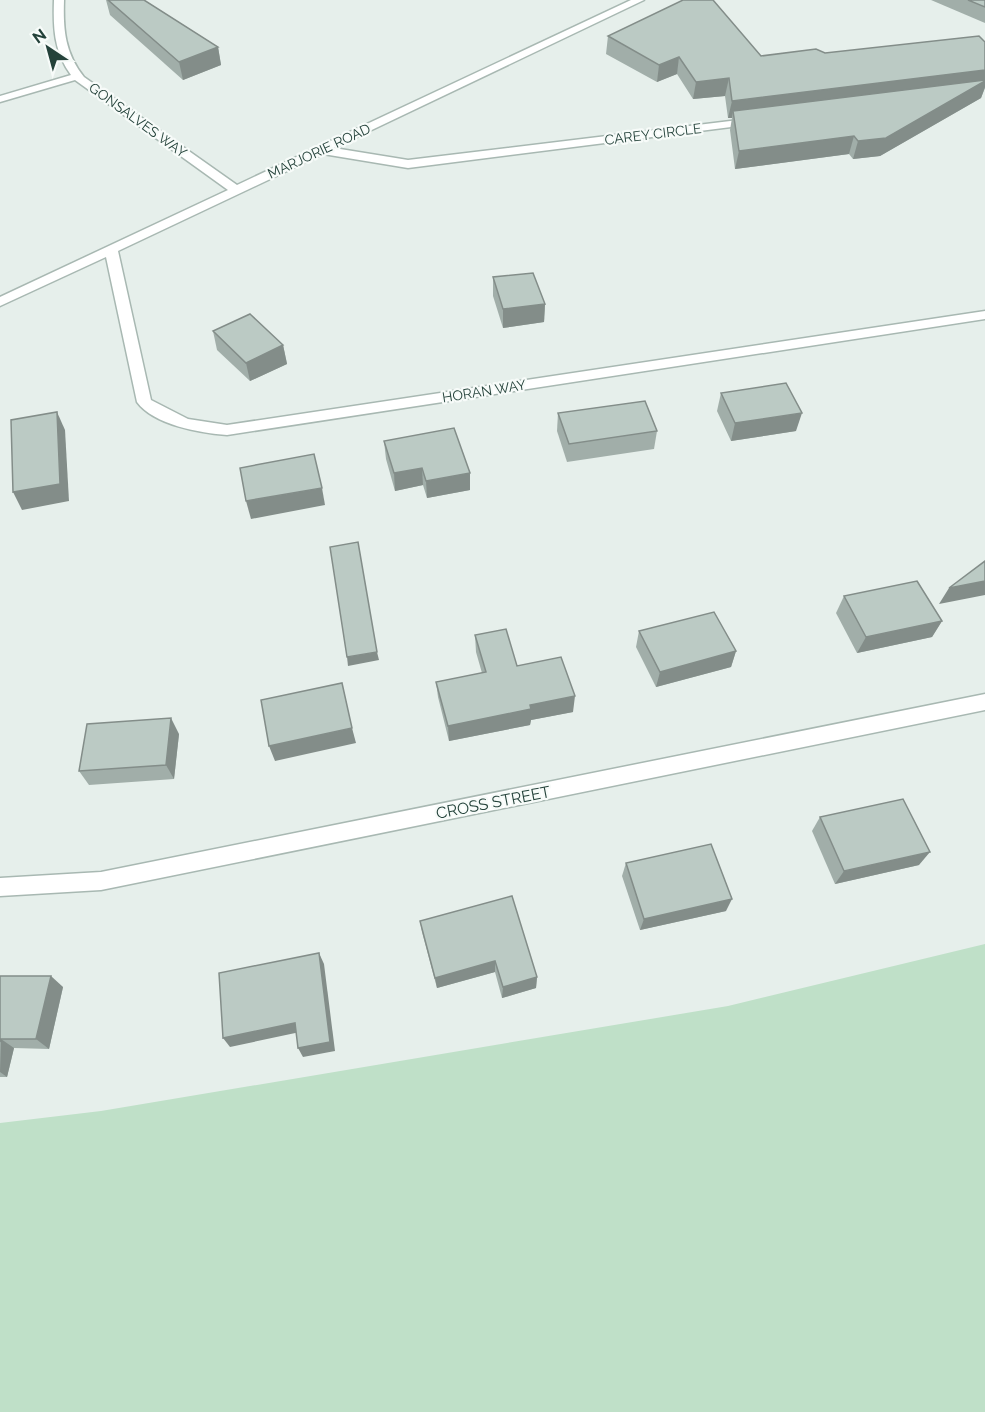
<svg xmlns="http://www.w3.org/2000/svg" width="985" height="1412" viewBox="0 0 985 1412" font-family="Raleway,sans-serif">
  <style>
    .green { fill: #bfe0c8 }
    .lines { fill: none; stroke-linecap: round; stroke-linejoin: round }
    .minor-casing { stroke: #a8b8b2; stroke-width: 3 }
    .minor { fill: #fff; fill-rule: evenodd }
    .wall { fill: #a1aea9 }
    .shaded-wall { fill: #838d89 }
    .building { fill: #bbcac4; stroke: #838d89; stroke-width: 1.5 }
    .labels { text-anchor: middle; stroke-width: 4.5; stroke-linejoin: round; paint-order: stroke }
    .far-street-label { font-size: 14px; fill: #24423a; stroke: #f7fbf9 }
    .street-label { font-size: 16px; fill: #24423a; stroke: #f7fbf9 }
  </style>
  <rect width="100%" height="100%" fill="#e6efeb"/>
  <path class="green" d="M985 944V1412H0V1123L101 1111 728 1006Z"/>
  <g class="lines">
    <defs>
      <g id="minor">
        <path d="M54 0H64C63 30 65 53 84 77L237 185 631 0H644L334 148 408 160 755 118 761 121 755 124 408 168 323 154 118 251 151 400 188 419 227 425 985 311V319L227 435C200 433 154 425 137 402L106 257 0 306V297L228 190 75 80 0 102V96L71 75C54 52 53 28 54 0Z"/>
        <path d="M985 694V710L101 890 0 896V878L101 872Z"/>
      </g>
    </defs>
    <use href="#minor" class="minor-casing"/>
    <use href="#minor" class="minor"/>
  </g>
  <g class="wall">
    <path d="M106 0H144L218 47 221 65 183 80 110 15Z"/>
    <path d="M931 0H985V23Z"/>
    <path d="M608 36 761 56 825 53 985 42V88L981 98 880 156 853 159 849 154 735 169 730 130 732 118H728L725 96 693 99 677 74 657 82 606 54Z"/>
    <path d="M493 277 545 304 544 322 503 328 493 296Z"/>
    <path d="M213 331 283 345 287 364 250 381 217 350Z"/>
    <path d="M721 393 796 431 731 441 717 411Z"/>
    <path d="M558 413 657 431 654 449 567 462 557 431Z"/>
    <path d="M384 441 470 473V490L427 498 423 485 395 491 386 459Z"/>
    <path d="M844 596 942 621 932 637 857 653 836 613Z"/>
    <path d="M639 631 736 651 731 667 656 687 636 647Z"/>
    <path d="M475 635 517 666 573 712 531 720 530 725 449 741 438 697 436 682 482 673 476 652Z"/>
    <path d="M179 734 174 779 89 785 79 771Z"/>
    <path d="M820 817 919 865 835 884 812 831Z"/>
    <path d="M626 863 726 911 640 930 622 876Z"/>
    <path d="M420 921 537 977 536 988 502 998 495 972 437 988 422 932Z"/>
    <path d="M0 976 63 987 49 1049 14 1048 7 1077H0Z"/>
  </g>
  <g class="shaded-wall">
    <path d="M218 47 221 65 183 80 179 62Z"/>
    <path d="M679 57 677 74 657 82 659 65Z"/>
    <path d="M985 70V87L981 98 880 156 853 159 858 141 886 138 733 111 732 118H728L732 101Z"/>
    <path d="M729 78 725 96 693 99 696 82Z"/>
    <path d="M854 136 849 154 735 169 739 151Z"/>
    <path d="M545 304 544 322 503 328V309Z"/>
    <path d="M283 345 287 364 250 381 246 363Z"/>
    <path d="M57 412 65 430 69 501 22 510 13 492Z"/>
    <path d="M802 413 796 431 731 441 735 423Z"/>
    <path d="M422 468 423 485 395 491 394 473Z"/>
    <path d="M470 473V490L427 498 426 481Z"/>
    <path d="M322 488 325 505 251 519 246 501Z"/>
    <path d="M985 581V595L939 604 949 588Z"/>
    <path d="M942 621 932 637 857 653 866 637Z"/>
    <path d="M736 651 731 667 656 687 660 672Z"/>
    <path d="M377 652 379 660 348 666 347 657Z"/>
    <path d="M575 696 573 712 531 720 530 725 449 741 448 726 530 705Z"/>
    <path d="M171 718 179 734 174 779 166 765Z"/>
    <path d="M352 728 356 743 275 761 269 746Z"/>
    <path d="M930 852 919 865 835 884 844 871Z"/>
    <path d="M732 899 726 911 640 930 644 919Z"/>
    <path d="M319 953 324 964 335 1051 303 1057 298 1048Z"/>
    <path d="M495 961V972L437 988 435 978Z"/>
    <path d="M51 976 63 987 49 1049 36 1039Z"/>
    <path d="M537 977 536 988 502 998 503 987Z"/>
    <path d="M295 1023 300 1032 230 1047 223 1038Z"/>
    <path d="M1 1039 14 1048 7 1077 0 1072Z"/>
  </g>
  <g class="building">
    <path d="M108 0H144L218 47 179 62Z"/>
    <path d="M683 0H713L761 56 816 49 825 53 979 36 985 42V70L732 101 729 78 696 82 679 57 659 65 608 36Z"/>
    <path d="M968 0H985V7Z"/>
    <path d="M985 80V81L886 138 858 141 854 136 739 151 733 111Z"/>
    <path d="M533 273 545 304 503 309 493 277Z"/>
    <path d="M250 314 283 345 246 363 213 331Z"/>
    <path d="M786 383 802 413 735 423 721 393Z"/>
    <path d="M645 401 657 431 569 444 558 413Z"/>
    <path d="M57 412 60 484 13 492 11 420Z"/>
    <path d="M454 428 470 473 426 481 422 468 394 473 384 441Z"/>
    <path d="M314 454 322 488 246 501 240 468Z"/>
    <path d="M358 542 377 652 347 657 330 547Z"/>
    <path d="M985 561V581L949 588Z"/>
    <path d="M917 581 942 621 866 637 844 596Z"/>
    <path d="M714 612 736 651 660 672 639 631Z"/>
    <path d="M506 629 517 666 561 657 575 696 530 705 531 709 448 726 436 682 486 672 475 635Z"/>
    <path d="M342 683 352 728 269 746 261 700Z"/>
    <path d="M171 718 166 765 79 771 87 724Z"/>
    <path d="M903 799 930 852 844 871 820 817Z"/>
    <path d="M711 844 732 899 644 919 626 863Z"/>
    <path d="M512 896 537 977 503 987 495 961 435 978 420 921Z"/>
    <path d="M319 953 330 1042 298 1048 295 1023 223 1038 219 973Z"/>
    <path d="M0 976H51L36 1039H1L0 1042Z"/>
  </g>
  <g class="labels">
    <g class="far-street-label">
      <text transform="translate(138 120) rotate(36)" y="5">GONSALVES WAY</text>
      <text transform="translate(653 134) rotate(-7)" y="5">CAREY CIRCLE</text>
      <text transform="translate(319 151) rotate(-25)" y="5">MARJORIE ROAD</text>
      <text transform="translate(484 391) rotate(-9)" y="5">HORAN WAY</text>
    </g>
    <g class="street-label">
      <text transform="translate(493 802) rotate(-11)" y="6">CROSS STREET</text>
    </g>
  </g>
  <g transform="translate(48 48) rotate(324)" stroke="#f7fbf9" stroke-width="4.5" paint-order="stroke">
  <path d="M0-4.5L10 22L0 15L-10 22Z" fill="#24423a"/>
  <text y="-9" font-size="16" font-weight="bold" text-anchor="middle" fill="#24423a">N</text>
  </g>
</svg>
